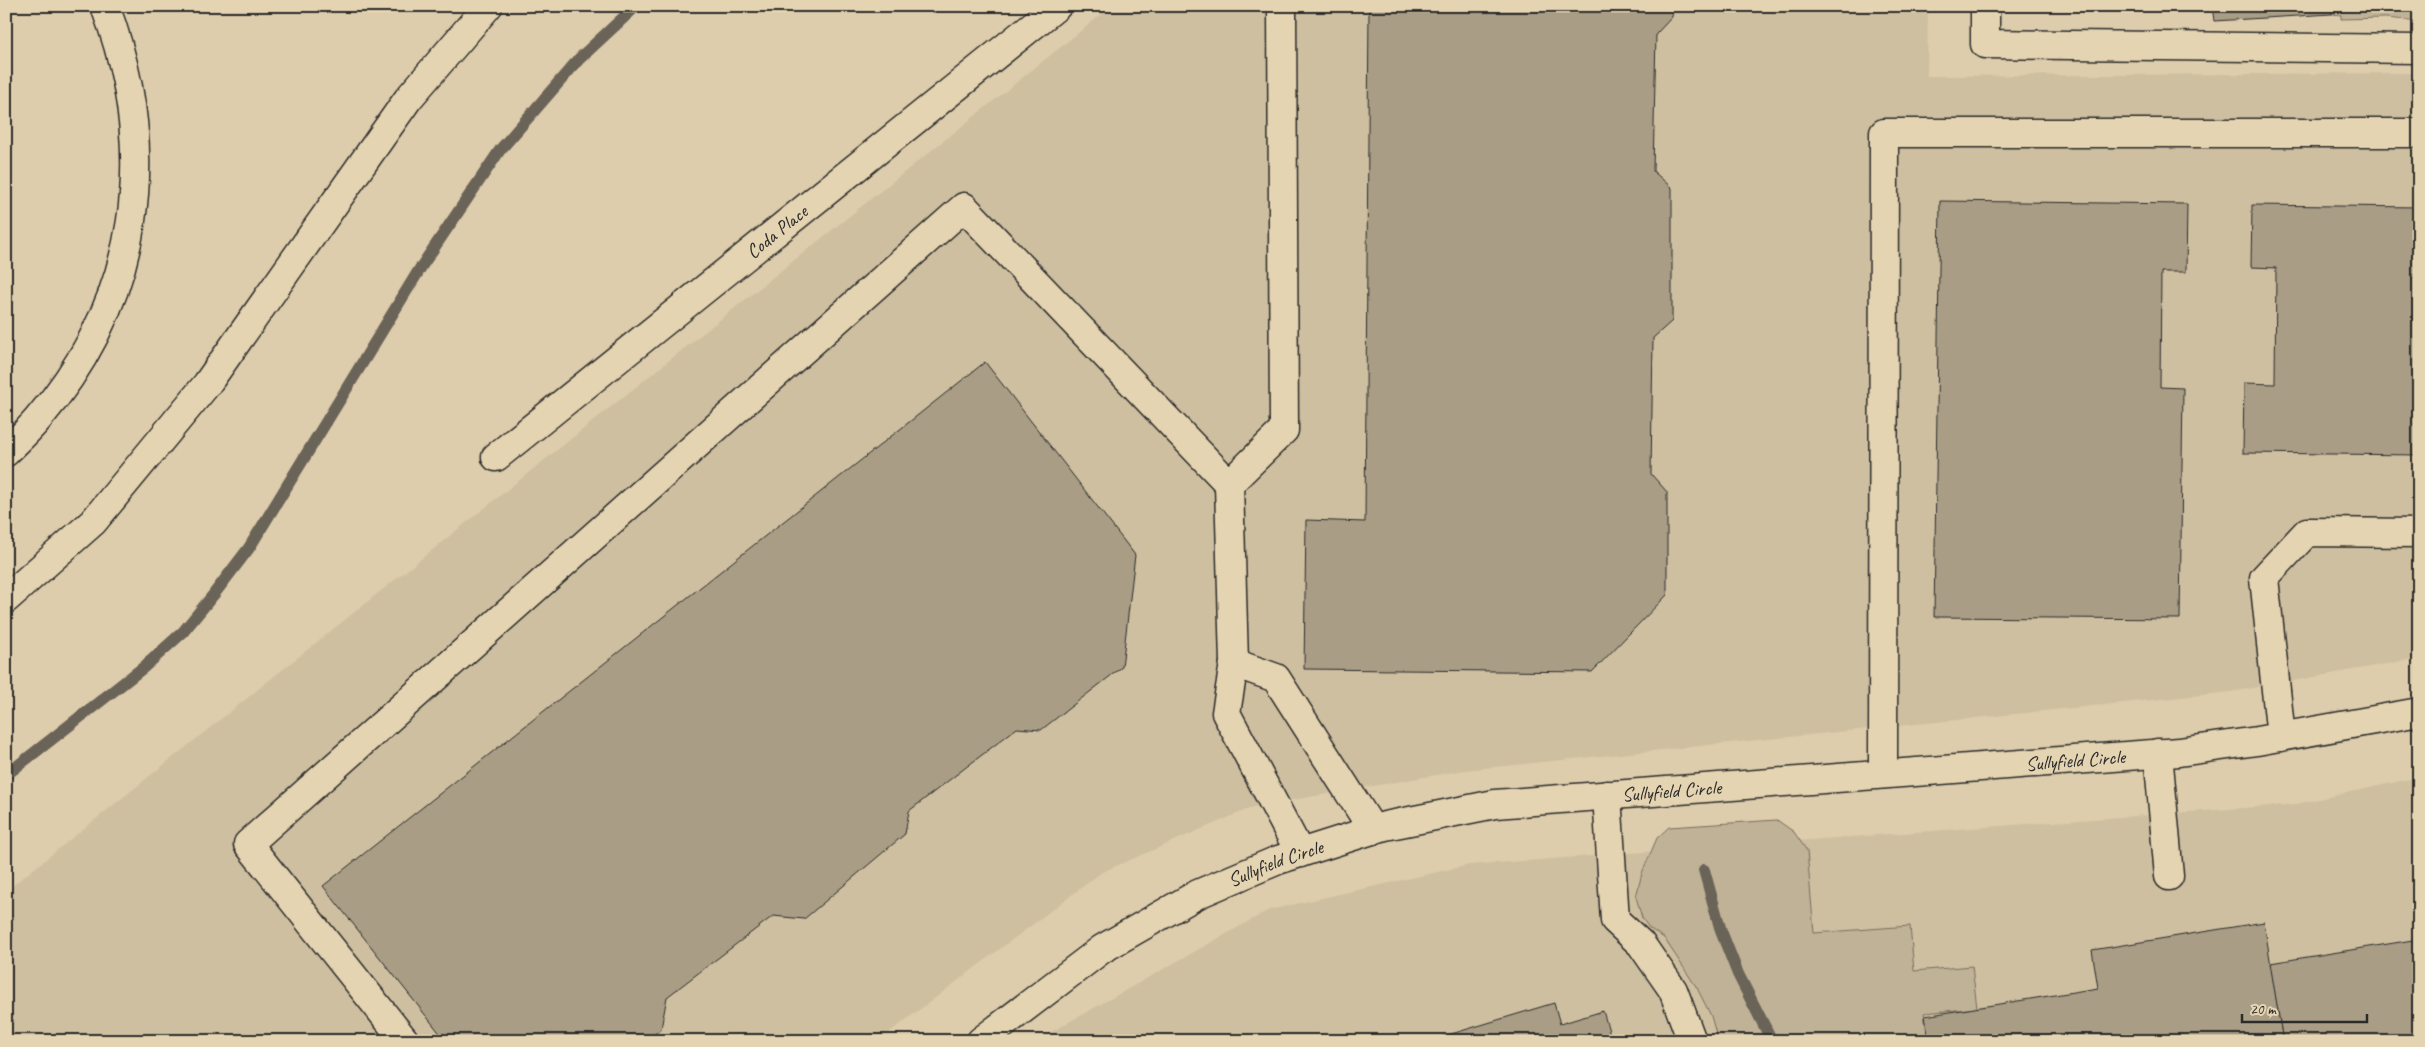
<svg xmlns="http://www.w3.org/2000/svg" width="2425" height="1047" viewBox="0 0 2425 1047" font-family="Caveat,sans-serif">
  <style>
    .built { fill: #cebfa0 }
    .green { fill: #c0b296; stroke: #766e60 }
    .lines { fill: none; stroke-linecap: round; stroke-linejoin: round }
    .stream { stroke: #6a6459; stroke-width: 12 }
    .building { fill: #a99d85; stroke: #2b2b2b }
    .minor-casing { stroke: #2b2b2b; stroke-width: 31 }
    .highway-casing { stroke: #2b2b2b; stroke-width: 31 }
    .minor { stroke: #e5d4b1; stroke-width: 28 }
    .highway { stroke: #e5d4b1; stroke-width: 28 }
    .labels { text-anchor: middle; stroke-width: 4; stroke-linejoin: round; paint-order: stroke }
    .street-label { font-size: 20px; fill: #2b2b2b; stroke: #e5d4b1 }
  </style>
  <rect width="100%" height="100%" fill="#decdac"/>
  <filter id="ink" filterUnits="userSpaceOnUse"><feTurbulence type="fractalNoise" baseFrequency=".02" numOctaves="2"/><feDisplacementMap in="SourceGraphic" scale="10" xChannelSelector="R" yChannelSelector="G"/><feConvolveMatrix kernelMatrix="1 2 1 2 8 2 1 2 1" color-interpolation-filters="sRGB"/></filter>
  <g filter="url(#ink)">
    <g class="built">
      <path d="M1112 6H1928L1927 76 2419 73V658L2231 692 1465 770 1253 807 1102 872 878 1041H6V891Z"/>
      <path d="M2419 777V1041H1035L1269 910 1469 865 2296 804Z"/>
    </g>
    <g class="green">
      <path d="M2332 6H2419V21L2385 18 2341 19V15L2332 14Z"/>
      <path d="M1777 820 1794 832 1807 851 1814 933 1910 926 1914 971 1972 966 1977 1008 1924 1013 1928 1041H1718L1711 1016 1697 988 1664 938 1649 928 1642 918 1636 897 1642 873 1657 838 1669 827Z"/>
    </g>
    <g class="lines">
      <g class="stream">
        <path d="M6 775 144 667 183 632 214 594 249 548 421 267 500 150 579 59 636 6"/>
        <path d="M1704 870 1721 931 1738 974 1772 1041"/>
      </g>
    </g>
    <g class="building">
      <path d="M1369 6H1673L1672 17 1656 34 1653 171 1672 188V321L1653 338 1651 474 1667 492V595L1592 672 1304 669 1306 520 1365 522Z"/>
      <path d="M2212 6H2332V14L2214 21Z"/>
      <path d="M1940 201 2187 204 2186 272H2161L2160 387 2183 388 2180 619 1934 617Z"/>
      <path d="M2252 205 2419 207V455L2243 453 2244 383 2275 384 2276 268 2251 267Z"/>
      <path d="M985 362 1135 555 1122 667 1041 730 1017 728 909 811 905 834 804 919 773 916 667 997 661 1029 646 1041H446L323 886Z"/>
      <path d="M2264 922 2283 1041H1929L1925 1016 2098 988 2092 950Z"/>
      <path d="M2419 939V1041H2283L2270 963Z"/>
      <path d="M1554 1003 1560 1024 1603 1011 1612 1041H1428Z"/>
    </g>
    <g class="lines">
      <defs>
        <g id="minor">
          <path d="M1985 6V44L2419 49"/>
          <path id="s1" d="M496 457 1057 6"/>
          <path d="M1229 484 1284 430 1282 6"/>
          <path d="M1234 663 1276 678 1373 830"/>
          <path d="M2281 737 2264 578 2307 532 2419 533"/>
          <path d="M2158 753 2169 876"/>
          <path d="M1883 774 1884 133H2419"/>
          <path d="M1607 795 1615 920 1641 944 1673 990 1692 1041"/>
          <path d="M405 1041 248 844 964 207 1229 484 1234 663 1226 713 1300 853"/>
          <path id="s2" d="M981 1041 1102 949 1198 894 1278 860 1385 826 1495 804 2179 752 2257 741 2419 712"/>
        </g>
        <g id="highway">
          <path d="M6 452C17 441 28 431 38 419 141 299 160 152 105 6"/>
          <path d="M6 599 93 522 207 384 408 99 488 6"/>
        </g>
      </defs>
      <use href="#minor" class="minor-casing"/>
      <use href="#highway" class="highway-casing"/>
      <use href="#minor" class="minor"/>
      <use href="#highway" class="highway"/>
    </g>
  </g>
  <g class="labels">
    <g class="street-label">
      <text dy="7" stroke="none"><textPath href="#s1" startOffset="360">Coda Place</textPath></text>
      <text dy="7" stroke="none"><textPath href="#s2" startOffset="1156">Sullyfield Circle</textPath></text>
      <text dy="7" stroke="none"><textPath href="#s2" startOffset="751">Sullyfield Circle</textPath></text>
      <text dy="7" stroke="none"><textPath href="#s2" startOffset="346">Sullyfield Circle</textPath></text>
    </g>
  </g>
  <rect width="2425" height="1047" fill="none" stroke="#e5d4b1" stroke-width="25"/>
  <rect x="12" y="12" width="2400" height="1022" fill="none" stroke="#2b2b2b" stroke-width="2" filter="url(#ink)"/>
  <path d="M2242 1014v8h125v-8" fill="none" stroke="#2b2b2b" stroke-width="2.5"/>
  <text x="2250" y="1014" font-size="15" fill="#2b2b2b" stroke="#e5d4b1" stroke-width="4" paint-order="stroke">20 m</text>
</svg>
